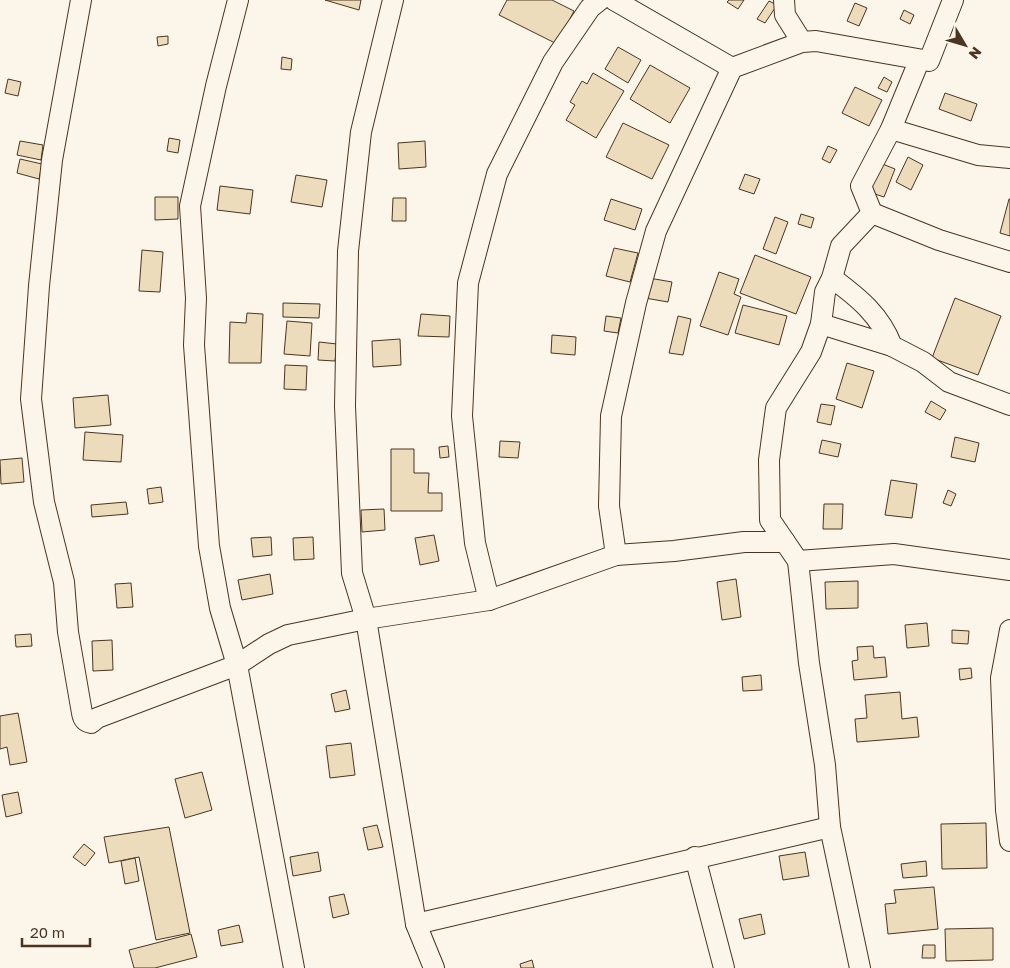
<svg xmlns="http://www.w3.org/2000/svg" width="1010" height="968" viewBox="0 0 1010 968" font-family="'Golos Text',sans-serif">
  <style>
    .building { fill: #ecdcbc; stroke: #4a3520 }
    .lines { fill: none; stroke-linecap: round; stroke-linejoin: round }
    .minor-casing { stroke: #4a3520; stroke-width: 22 }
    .minor { stroke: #fbf6e9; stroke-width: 20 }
  </style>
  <rect width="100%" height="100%" fill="#fbf6e9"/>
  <g class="building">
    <path d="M325 0H361L359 10Z"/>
    <path d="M507 0H552L574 11 557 44 499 15Z"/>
    <path d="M729 0H744L738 9 727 2Z"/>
    <path d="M769 1 777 5 765 23 757 19Z"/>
    <path d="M855 3 867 8 859 26 847 21Z"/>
    <path d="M904 10 914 15 910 24 900 19Z"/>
    <path d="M168 36V44L158 46 157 37Z"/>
    <path d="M618 47 641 60 628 83 605 69Z"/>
    <path d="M282 57 292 59 291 70 281 69Z"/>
    <path d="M650 65 690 88 670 123 630 99Z"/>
    <path d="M593 73 624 91 596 138 566 120 575 105 570 102 582 81 587 84Z"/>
    <path d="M884 77 892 82 887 92 878 88Z"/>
    <path d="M8 79 21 82 18 96 5 93Z"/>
    <path d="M855 87 882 100 869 126 842 113Z"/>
    <path d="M945 93 977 104 971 121 939 109Z"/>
    <path d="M623 123 669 145 652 179 606 157Z"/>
    <path d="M169 138 180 140 178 153 167 151Z"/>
    <path d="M20 141 43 145 41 160 17 155Z"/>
    <path d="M425 141 426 167 399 169 398 143Z"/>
    <path d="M828 146 837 150 830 163 822 159Z"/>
    <path d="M908 157 923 165 911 190 896 182Z"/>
    <path d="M20 159 42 164 39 179 17 173Z"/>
    <path d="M880 163 895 169 884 197 869 192Z"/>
    <path d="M745 174 760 179 754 194 739 189Z"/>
    <path d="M296 175 327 180 322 207 291 202Z"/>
    <path d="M220 186 253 190 250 214 217 210Z"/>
    <path d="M155 197H178V219L155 220Z"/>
    <path d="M393 198H406V221H392Z"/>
    <path d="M611 199 642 209 635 230 604 220Z"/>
    <path d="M1009 199H1010V236L1000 233Z"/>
    <path d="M801 214 814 218 811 228 798 224Z"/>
    <path d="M775 217 788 222 776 254 763 249Z"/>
    <path d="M614 248 638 253 630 282 606 276Z"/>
    <path d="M142 250 163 252 160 292 139 291Z"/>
    <path d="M755 255 811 277 796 314 740 293Z"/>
    <path d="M719 272 739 279 734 294 741 297 728 335 700 326Z"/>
    <path d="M649 278 672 282 668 302 645 298Z"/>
    <path d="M955 298 1001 316 978 375 932 358Z"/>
    <path d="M283 303 320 304 319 318 283 317Z"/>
    <path d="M743 305 787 316 779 345 735 333Z"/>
    <path d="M247 313 263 314 261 363H229L230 322 246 323Z"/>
    <path d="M421 314 450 316 449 337 418 336Z"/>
    <path d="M606 316 621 318 618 333 604 331Z"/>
    <path d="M678 316 691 319 683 355 669 353Z"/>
    <path d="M287 321 312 323 310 356 284 354Z"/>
    <path d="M552 335 576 337 575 355 551 353Z"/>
    <path d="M400 339 401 365 373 367 372 341Z"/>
    <path d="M319 342 337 344 335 361 318 360Z"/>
    <path d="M847 363 874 371 862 408 836 399Z"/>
    <path d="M285 365 307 366 306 390 284 389Z"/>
    <path d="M108 395 111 425 75 428 73 398Z"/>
    <path d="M931 401 946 410 940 420 925 412Z"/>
    <path d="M821 404 835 406 831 425 817 422Z"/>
    <path d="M85 432 123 435 121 462 83 460Z"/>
    <path d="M955 437 979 443 975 462 951 457Z"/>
    <path d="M822 440 841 444 838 457 819 453Z"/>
    <path d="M500 441 520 442 518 458 499 457Z"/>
    <path d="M448 446 449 457 440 458 439 447Z"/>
    <path d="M391 449H414V473H429L428 493H442V511H391Z"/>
    <path d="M22 458 24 482 1 484 0 460Z"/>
    <path d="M891 480 917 484 912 518 885 515Z"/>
    <path d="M161 487 163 502 149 504 147 489Z"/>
    <path d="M948 490 956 494 951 506 943 503Z"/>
    <path d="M126 502 128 514 92 517 91 505Z"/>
    <path d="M824 504H843L842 529H823Z"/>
    <path d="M384 509 385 530 362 532 361 510Z"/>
    <path d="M434 535 439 561 420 565 415 538Z"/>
    <path d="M271 537 272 555 253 557 251 538Z"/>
    <path d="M313 537 314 559 294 560 293 538Z"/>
    <path d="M270 574 273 594 242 600 238 580Z"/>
    <path d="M736 579 741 617 722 620 717 582Z"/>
    <path d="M858 581V608L826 609 825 582Z"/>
    <path d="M131 583 133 607 117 608 115 584Z"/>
    <path d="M927 623 929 646 907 648 905 625Z"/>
    <path d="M952 630 969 631 968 644 952 643Z"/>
    <path d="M31 634 32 646 16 647 15 635Z"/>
    <path d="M112 640 113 670 93 671 92 641Z"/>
    <path d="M873 646 874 658 885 657 887 677 854 680 852 661 858 660 857 647Z"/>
    <path d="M971 668 972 678 960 680 959 669Z"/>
    <path d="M761 675 762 690 743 691 742 677Z"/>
    <path d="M346 690 350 709 335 712 331 694Z"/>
    <path d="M900 692 902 719 917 717 919 737 857 742 855 719 867 718 865 695Z"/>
    <path d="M18 713 27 762 10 765 7 747 0 749V716Z"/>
    <path d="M351 743 355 775 330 778 326 746Z"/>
    <path d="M202 772 212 810 185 818 175 779Z"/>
    <path d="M18 792 22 813 6 817 2 795Z"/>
    <path d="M986 823 987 868 942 869 941 824Z"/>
    <path d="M377 825 383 847 368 850 363 828Z"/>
    <path d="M169 827 190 933 156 940 139 857 109 863 104 837Z"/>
    <path d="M84 844 95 853 85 866 73 857Z"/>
    <path d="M318 852 321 871 293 876 290 857Z"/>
    <path d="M805 852 809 876 783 880 779 856Z"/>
    <path d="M135 858 139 881 125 884 121 861Z"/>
    <path d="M926 861 927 876 903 878 901 864Z"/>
    <path d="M934 887 938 929 888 934 885 904 896 903 894 890Z"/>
    <path d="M344 894 349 914 333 918 329 897Z"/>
    <path d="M761 914 765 934 744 939 739 919Z"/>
    <path d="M239 925 243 942 221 946 218 930Z"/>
    <path d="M993 928V960L946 961 945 929Z"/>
    <path d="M191 934 197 957 155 968H134L129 950Z"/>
    <path d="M923 945H935V958H922Z"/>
    <path d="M532 960 534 968H521L520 964Z"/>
  </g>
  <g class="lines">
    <defs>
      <g id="minor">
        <path d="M81 0 52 160 39 286 31 399 44 502 64 582 68 632 82 713C83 719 85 722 91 723L97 718 237 665 269 644 288 635 366 619 489 600 616 555 674 551 744 542H785L798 561 894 554 1010 570"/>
        <path d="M238 0 216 86 190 206 196 298 194 345 209 546 220 608 237 665 294 968"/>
        <path d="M393 0 361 132 348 251 345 406 352 573 366 619 416 924 434 968"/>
        <path d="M614 0 732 68"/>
        <path d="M784 0 785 15 802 42"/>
        <path d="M891 129 978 155 1010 158"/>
        <path d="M872 213 939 240 1010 262"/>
        <path d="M832 278C859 298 880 315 892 346L923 362 949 382 1010 405"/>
        <path d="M821 324 892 346"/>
        <path d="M785 542 770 520 769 460 776 408 811 352 821 324 825 292 832 278 841 246 872 213 861 186 891 129 919 61"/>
        <path d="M616 555 609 506 611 416 636 303 656 231 732 68 802 42 816 41 929 61 953 0"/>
        <path d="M798 561 809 663 825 765 830 827 860 968"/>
        <path d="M489 600 475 543 462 416 468 283 497 174 553 62 590 8 600 0"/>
        <path d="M1010 630 1001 678 1006 810 1010 841"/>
        <path d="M695 857 724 968"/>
        <path d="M416 924 830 827"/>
      </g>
    </defs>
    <use href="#minor" class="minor-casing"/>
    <use href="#minor" class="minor"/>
  </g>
  <g transform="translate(965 45) rotate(128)" stroke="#fbf6e9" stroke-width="4" paint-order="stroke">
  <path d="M0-4L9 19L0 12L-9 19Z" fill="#4a3520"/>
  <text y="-8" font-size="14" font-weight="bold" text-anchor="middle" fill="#4a3520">N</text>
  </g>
  <path d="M22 938v8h68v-8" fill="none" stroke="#4a3520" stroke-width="2.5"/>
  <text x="30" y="938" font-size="15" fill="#4a3520" stroke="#fbf6e9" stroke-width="4" paint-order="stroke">20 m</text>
</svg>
